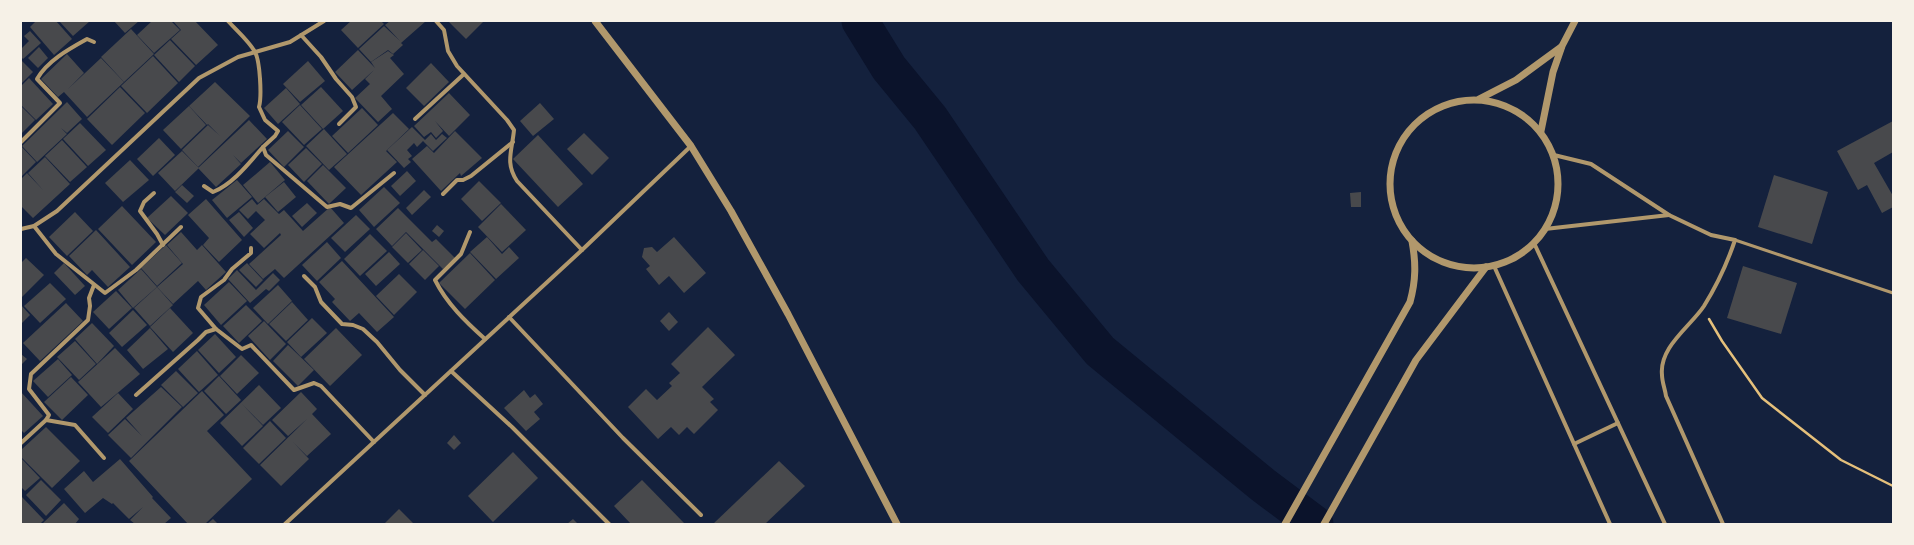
<svg xmlns="http://www.w3.org/2000/svg" width="1914" height="545" viewBox="0 0 1914 545" font-family="'Asap Condensed',sans-serif">
  <style>
    .lines { fill: none; stroke-linecap: round; stroke-linejoin: round }
    .river { stroke: #0b132b; stroke-width: 37 }
    .building { fill: #48494c }
    .path { stroke: #e5c07b; stroke-width: 2.5 }
    .service { stroke: #b1986c; stroke-width: 3 }
    .minor { stroke: #b1986c; stroke-width: 4 }
    .tertiary { stroke: #b1986c; stroke-width: 7 }
  </style>
  <rect width="100%" height="100%" fill="#14213d"/>
  <g class="lines">
    <path class="river" d="M860 21 889 68 930 118 1033 270 1100 351 1263 485 1315 524"/>
  </g>
  <g class="building">
    <path d="M36 21H56L72 39 54 55 30 27Z"/>
    <path d="M59 21H90L73 36Z"/>
    <path d="M114 21H139L125 33Z"/>
    <path d="M152 21H171L180 30 154 53 137 35Z"/>
    <path d="M173 21H195L218 45 196 65 171 39 181 30Z"/>
    <path d="M351 21H381L384 24 358 48 341 30Z"/>
    <path d="M390 21H426L401 43 403 45 393 54 388 50 371 62 359 49 384 26 400 41 385 25Z"/>
    <path d="M448 21H484L466 39Z"/>
    <path d="M131 29 154 54 124 82 101 57Z"/>
    <path d="M30 31 41 43 23 59 21 57V49L29 41 24 36Z"/>
    <path d="M170 40 195 66 179 82 154 55Z"/>
    <path d="M39 47 48 58 38 68 28 58Z"/>
    <path d="M358 50 375 68 371 62 388 51 394 55 390 58 404 74 381 96 392 109 378 122 355 98 370 84 365 79 374 70 352 90 335 72Z"/>
    <path d="M67 54 84 73 68 89 101 58 124 82 87 117 64 92 58 97 41 79Z"/>
    <path d="M153 56 178 83 147 113 121 86Z"/>
    <path d="M21 60 33 72 21 84Z"/>
    <path d="M308 61 325 81 300 102 283 84Z"/>
    <path d="M431 63 449 82 424 106 406 88Z"/>
    <path d="M29 78 53 104 36 120 21 105V86Z"/>
    <path d="M215 82 250 116 198 167 182 150 208 125 220 136 208 124 217 116 207 125 189 106Z"/>
    <path d="M120 87 145 113 112 145 87 119Z"/>
    <path d="M321 87 343 111 323 129 301 105Z"/>
    <path d="M286 88 300 104 278 124 264 108Z"/>
    <path d="M449 93 470 115 449 136 435 121 443 131 436 138 431 132 424 137 414 126Z"/>
    <path d="M67 102 82 119 67 133 61 128 67 134 37 162 22 146Z"/>
    <path d="M540 103 554 119 533 136 520 121Z"/>
    <path d="M300 105 322 129 304 145 282 122Z"/>
    <path d="M21 106 35 120 21 134Z"/>
    <path d="M189 106 206 125 181 149 163 130Z"/>
    <path d="M362 108 378 125 348 153 332 136Z"/>
    <path d="M393 113 409 129 386 151 397 162 361 195 334 167Z"/>
    <path d="M249 120 267 139 241 163 233 155 241 164 216 187 198 168Z"/>
    <path d="M1893 121V152L1874 163 1893 196V207L1882 213 1867 185 1858 190 1837 151Z"/>
    <path d="M80 123 106 150 88 166 63 139Z"/>
    <path d="M412 127 425 140 431 134 436 140 442 134 447 138 433 151 423 141 417 147 414 143 407 150 412 156 408 159 411 162 404 168 387 150Z"/>
    <path d="M324 129 347 154 329 170 306 146Z"/>
    <path d="M288 131 304 147 284 167 268 150Z"/>
    <path d="M455 131 482 158 461 176 460 173 441 191 412 159 427 146 434 153Z"/>
    <path d="M584 133 609 158 592 175 567 149Z"/>
    <path d="M538 135 583 184 558 207 513 159Z"/>
    <path d="M159 138 175 155 153 176 137 159Z"/>
    <path d="M62 140 87 167 70 182 45 156Z"/>
    <path d="M21 146 36 162 21 177Z"/>
    <path d="M306 148 322 164 304 182 288 165Z"/>
    <path d="M182 151 199 168 175 191 158 173Z"/>
    <path d="M45 157 70 184 33 218 21 206V179L27 173 43 190 28 173Z"/>
    <path d="M130 160 149 180 123 202 105 183Z"/>
    <path d="M270 162 285 180 258 203 243 185Z"/>
    <path d="M323 165 346 188 329 204 307 181Z"/>
    <path d="M407 171 416 181 400 196 391 186Z"/>
    <path d="M1774 175 1828 192 1812 244 1758 227Z"/>
    <path d="M237 180 252 197 227 218 212 200Z"/>
    <path d="M479 181 501 203 482 221 461 199Z"/>
    <path d="M284 182 296 197 278 212 265 197Z"/>
    <path d="M182 185 194 196 187 203 175 192Z"/>
    <path d="M384 187 400 203 374 227 359 210Z"/>
    <path d="M424 190 431 197 412 215 406 208Z"/>
    <path d="M1361 192V207H1351L1350 193Z"/>
    <path d="M171 196 188 213 165 235 147 218Z"/>
    <path d="M206 199 242 240 219 262 203 245 209 238 188 215Z"/>
    <path d="M252 199 257 205 264 199 279 214 284 210 303 231 330 207 344 223 284 278 275 269 263 279 249 264 281 235 280 233 264 248 250 234 265 220 256 211 248 219 239 210Z"/>
    <path d="M307 203 317 213 302 227 292 216Z"/>
    <path d="M501 204 526 230 502 252 478 227Z"/>
    <path d="M122 206 156 242 132 265 98 229Z"/>
    <path d="M398 208 432 242 436 239 455 258 443 269 406 232 392 246 376 229Z"/>
    <path d="M75 212 93 231 67 256 49 237Z"/>
    <path d="M239 212 253 228 244 237 229 220Z"/>
    <path d="M356 215 370 229 345 252 331 238Z"/>
    <path d="M437 225 444 231 439 237 432 231Z"/>
    <path d="M96 230 130 267 108 287 92 270 87 275 69 256Z"/>
    <path d="M181 232 197 250 202 245 226 272 206 290 198 281 173 304 157 287 183 264 167 245Z"/>
    <path d="M406 233 422 250 408 263 392 247Z"/>
    <path d="M370 234 387 251 360 276 344 259Z"/>
    <path d="M487 237 502 254 509 247 519 258 496 279 470 252Z"/>
    <path d="M674 237 706 273 684 293 669 276 659 285 646 269 650 266 642 257 644 248 652 247 657 252Z"/>
    <path d="M327 242 341 258 317 281 302 265Z"/>
    <path d="M166 245 182 263 157 286 141 268Z"/>
    <path d="M423 250 439 266 425 280 409 264Z"/>
    <path d="M389 252 400 264 376 286 365 274Z"/>
    <path d="M470 253 495 280 465 309 439 283Z"/>
    <path d="M26 258 44 275 21 298V263Z"/>
    <path d="M342 261 394 317 377 332 359 313 350 321 332 302 335 299 319 282Z"/>
    <path d="M64 263 85 286 75 295 54 273Z"/>
    <path d="M247 263 263 280 256 287 239 270Z"/>
    <path d="M1743 266 1797 283 1781 334 1727 318Z"/>
    <path d="M141 269 157 287 133 308 118 290Z"/>
    <path d="M237 270 256 290 273 273 280 280 269 291 266 289 250 303 228 279Z"/>
    <path d="M399 274 417 292 394 315 376 296Z"/>
    <path d="M229 282 247 301 221 325 204 305Z"/>
    <path d="M50 283 66 299 40 323 24 306Z"/>
    <path d="M278 285 292 301 268 324 253 308Z"/>
    <path d="M157 287 173 305 150 326 134 308Z"/>
    <path d="M116 291 132 308 109 329 93 312Z"/>
    <path d="M292 302 308 320 286 341 269 324Z"/>
    <path d="M66 303 83 321 40 361 23 343Z"/>
    <path d="M21 305 30 315 21 324Z"/>
    <path d="M246 305 262 321 239 343 223 326Z"/>
    <path d="M170 308 193 333 173 352 150 327Z"/>
    <path d="M133 310 147 325 122 347 109 333Z"/>
    <path d="M669 312 678 322 669 331 660 321Z"/>
    <path d="M312 318 327 333 301 357 287 342Z"/>
    <path d="M264 321 286 344 270 360 248 336Z"/>
    <path d="M92 323 114 346 97 364 75 339Z"/>
    <path d="M708 327 735 355 702 387 714 399 710 402 718 410 694 434 687 427 679 435 671 427 658 439 628 407 646 389 657 400 672 386 669 383 680 373 671 364Z"/>
    <path d="M150 328 168 349 143 369 127 350Z"/>
    <path d="M336 328 362 355 330 386 304 359Z"/>
    <path d="M215 334 236 357 219 373 198 350Z"/>
    <path d="M75 341 96 364 79 380 57 357Z"/>
    <path d="M288 345 314 370 298 386 273 361Z"/>
    <path d="M115 348 140 374 101 407 78 382Z"/>
    <path d="M197 351 218 375 199 392 178 369Z"/>
    <path d="M21 354 27 359 21 365Z"/>
    <path d="M241 355 259 373 237 394 220 376Z"/>
    <path d="M58 359 72 375 48 397 33 381Z"/>
    <path d="M176 371 198 393 183 407 161 385Z"/>
    <path d="M219 376 241 400 226 414 204 391Z"/>
    <path d="M71 377 88 395 62 420 44 402Z"/>
    <path d="M259 385 281 408 263 425 242 404 263 426 242 446 220 423Z"/>
    <path d="M161 387 182 407 131 458 108 435 125 419 142 436 126 418Z"/>
    <path d="M524 390 530 398 535 394 543 404 534 412 540 419 526 431 504 408Z"/>
    <path d="M202 391 224 415 207 431 252 479 205 524H188L129 461Z"/>
    <path d="M21 392 43 416 24 433 21 430Z"/>
    <path d="M301 392 317 409 312 414 331 434 307 456 293 442 309 459 281 486 260 465 307 419 288 436 272 420Z"/>
    <path d="M118 393 133 409 108 433 92 417Z"/>
    <path d="M270 421 286 438 259 464 243 448Z"/>
    <path d="M46 427 80 461 52 488 21 457V450Z"/>
    <path d="M454 435 461 443 454 450 447 443Z"/>
    <path d="M513 452 538 478 493 522 468 496Z"/>
    <path d="M21 458 40 478 25 491 21 487Z"/>
    <path d="M120 459 153 497 152 498 171 518 164 524H135L130 520 143 507 129 519 113 503 112 504 103 498 85 513 64 489 84 471 93 482Z"/>
    <path d="M779 461 805 486 765 524H713Z"/>
    <path d="M41 480 61 500 46 516 26 495Z"/>
    <path d="M642 480 685 524H631L614 506Z"/>
    <path d="M21 496 44 520 40 524H21Z"/>
    <path d="M64 503 79 519 75 524H42Z"/>
    <path d="M399 509 414 524H384Z"/>
    <path d="M213 519 218 524H207Z"/>
    <path d="M573 519 578 524H567Z"/>
  </g>
  <g class="lines">
    <path class="path" d="M1709 319 1722 341 1762 398 1841 460 1893 486"/>
    <path class="service" d="M1735 240 1893 293"/>
    <g class="minor">
      <path d="M228 21C236 30 249 41 255 52 260 61 262 96 259 107L265 120 278 131 275 136 263 147 266 155 327 207 340 204 351 208 394 173"/>
      <path d="M436 21 444 30 448 51 457 66 507 120 514 130C512 151 505 163 517 181L582 250"/>
      <path d="M301 35 321 57 336 79 352 97 356 107 339 124"/>
      <path d="M415 119 464 74"/>
      <path d="M21 142 60 103 37 79C47 61 69 49 87 39L94 42"/>
      <path d="M1554 155 1591 164 1669 215 1711 235 1735 240C1727 264 1717 285 1704 306 1690 327 1659 347 1662 375 1662 382 1665 389 1666 396L1723 524"/>
      <path d="M204 186 213 192C233 184 249 163 263 147"/>
      <path d="M154 193 144 202 140 211 157 234 163 245"/>
      <path d="M443 194 457 180H463L471 176 513 142"/>
      <path d="M34 226 56 254 105 293 136 270 181 227"/>
      <path d="M21 229 34 226 57 211 199 78 238 57 290 42 324 21"/>
      <path d="M1545 229 1669 215"/>
      <path d="M470 232 461 254 435 280C447 304 466 322 485 339"/>
      <path d="M1534 243 1665 524"/>
      <path d="M1494 266 1610 524"/>
      <path d="M304 276 315 287 321 302 342 324 353 325 363 329 377 342 400 370 425 395"/>
      <path d="M509 317 623 438 701 515"/>
      <path d="M216 329 198 308 201 297 224 280 232 269 251 253V248"/>
      <path d="M451 371 512 427 609 524"/>
      <path d="M136 395 198 340 206 332 216 329 242 349 251 345 294 390 314 383 321 386 374 442"/>
      <path d="M46 420 75 425 104 458"/>
      <path d="M21 443 46 420 49 415 29 389 31 374 88 320 90 306 89 298 94 285"/>
      <path d="M1574 444 1618 423"/>
      <path d="M285 524 582 250 691 146"/>
    </g>
    <g class="tertiary">
      <path d="M595 21 691 146 731 211 788 314 897 524"/>
      <path d="M1479 99 1516 80 1561 47"/>
      <circle cx="1474" cy="184" r="84"/>
      <path d="M1541 131 1553 72 1562 46 1575 21"/>
      <path d="M1285 524 1410 302C1416 280 1416 263 1412 241"/>
      <path d="M1324 524 1416 360 1486 267"/>
    </g>
  </g>
  <rect width="1914" height="545" fill="none" stroke="#f6f1e7" stroke-width="44"/>
</svg>
